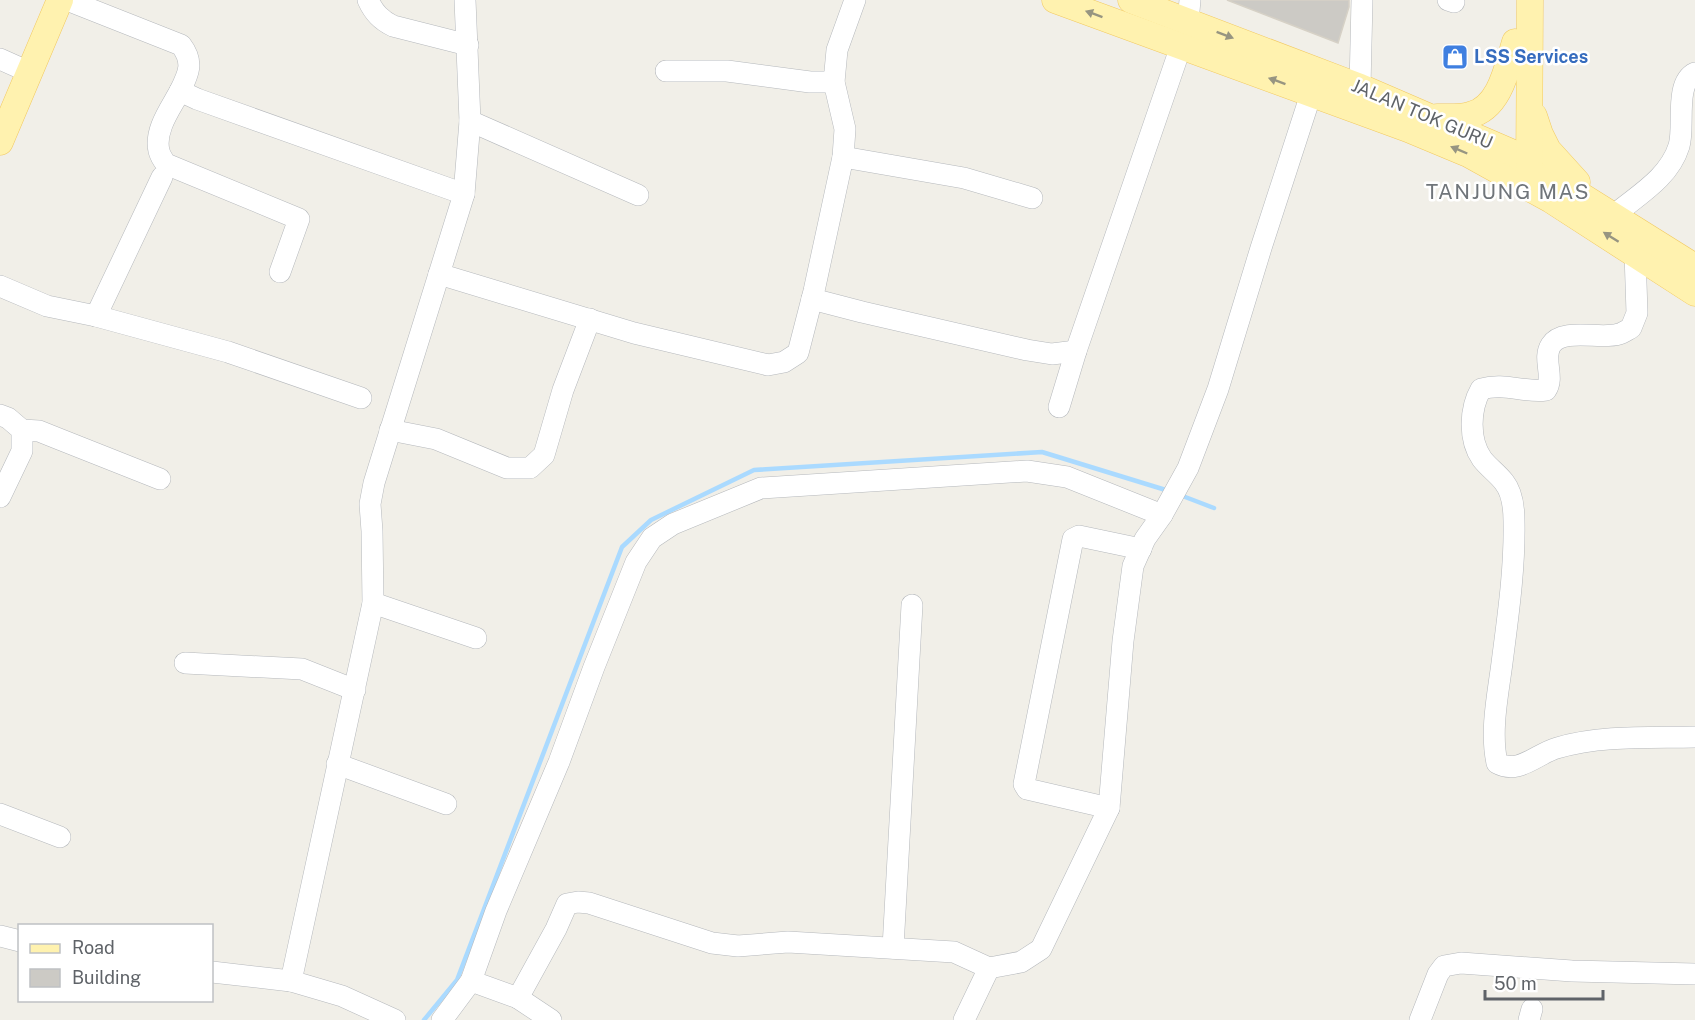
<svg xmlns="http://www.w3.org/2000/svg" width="1695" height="1020" viewBox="0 0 1695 1020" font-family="'Public Sans',sans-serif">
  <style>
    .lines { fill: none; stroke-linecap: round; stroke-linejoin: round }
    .stream { stroke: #aadaff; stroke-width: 4.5 }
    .building { fill: #cccac5; stroke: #d6d1c6; stroke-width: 1.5 }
    .minor-casing { stroke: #b5b8bc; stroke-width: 22 }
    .major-casing { stroke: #f2c960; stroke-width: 27 }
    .minor { stroke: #fff; stroke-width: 21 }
    .major { stroke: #fff2af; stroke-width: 26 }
    .oneway { fill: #979581 }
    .labels { text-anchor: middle; stroke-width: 5; stroke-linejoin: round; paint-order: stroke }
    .shop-label { font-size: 18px; font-weight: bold; fill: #366cbe; stroke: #fff; text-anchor: start }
    .street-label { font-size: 18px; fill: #5f6368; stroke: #fff }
    .quarter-label { font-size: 21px; letter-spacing: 1.5px; fill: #70757a; stroke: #fff }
  </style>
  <rect width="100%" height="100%" fill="#f1efe8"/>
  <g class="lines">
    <g class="stream">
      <path d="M1180 495 1214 508"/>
      <path d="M424 1020 457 980 622 547 651 520 754 470 1042 452 1169 491"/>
    </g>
  </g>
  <path class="building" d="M1227 0H1349V7L1338 43Z"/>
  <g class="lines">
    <defs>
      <g id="minor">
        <path d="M67 0 181 45C194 62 189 73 180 91L197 99 464 194"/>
        <path d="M368 0C374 13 381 20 393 26L468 45"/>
        <path d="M1448 0 1454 2"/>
        <path d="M1188 22 1190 0"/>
        <path d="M0 59 29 72"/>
        <path d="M666 71H727L810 82H834"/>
        <path d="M1360 87 1362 0"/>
        <path d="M180 91C171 108 154 130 159 151 160 155 163 160 166 164L299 219 280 272"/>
        <path d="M470 121 638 195"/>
        <path d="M843 157 964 178 1032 198"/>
        <path d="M1614 215C1638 195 1669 178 1679 146 1685 127 1674 83 1695 73"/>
        <path d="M1635 253 1637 313 1631 328C1627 330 1623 333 1619 334 1601 340 1563 327 1551 345 1542 359 1555 377 1546 390 1523 393 1505 382 1481 389 1470 408 1468 439 1482 459 1488 467 1497 473 1504 482 1512 492 1514 508 1514 521 1515 568 1508 616 1502 663 1498 694 1490 731 1497 763 1519 775 1536 754 1557 748 1601 735 1649 738 1695 737"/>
        <path d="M439 274 634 333 768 365 784 362 798 353 814 291 843 157 845 129 834 82 837 50 855 0"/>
        <path d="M0 286 47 306 96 316 228 352 361 398"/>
        <path d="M812 299 862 312 1027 350 1052 354 1076 351"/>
        <path d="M96 316 162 177"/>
        <path d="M1059 407 1076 351 1181 46"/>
        <path d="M0 415 8 418 22 430V451L0 497"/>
        <path d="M22 430 39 431 59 439 160 479"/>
        <path d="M390 430 436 439 507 468H530L544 455 563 390 590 319"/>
        <path d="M373 603 476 638"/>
        <path d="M185 663 302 669 355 690"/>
        <path d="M337 764 446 804"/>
        <path d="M1109 808 1027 789 1024 784 1073 539 1079 536 1141 549"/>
        <path d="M0 814 60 837"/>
        <path d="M0 936 20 941"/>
        <path d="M893 948 912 605"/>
        <path d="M212 972 291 981 342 996 395 1020"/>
        <path d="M291 981 373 603 372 531 370 504 374 483 464 194 470 121 465 0"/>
        <path d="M471 981 518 998 551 1020"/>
        <path d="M518 998 556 929 567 904 578 902 589 903 712 943 738 946 788 942 954 952 989 968 1021 962 1041 949 1109 808 1123 641 1133 566 1145 539 1162 515 1188 468 1218 389 1261 248 1311 94"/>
        <path d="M442 1020 471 981 496 911 559 762 594 667 636 562 652 538 673 524 761 488 1027 471 1067 477 1162 515"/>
        <path d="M964 1020 989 968"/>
        <path d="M1420 1020 1438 974 1444 966 1461 963 1572 971 1695 974"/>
        <path d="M1529 1020 1532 1009"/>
      </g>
      <g id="major">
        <path d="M1055 0 1408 129 1468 154 1551 200 1695 293"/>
        <path d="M1131 0 1360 87 1513 153 1695 267"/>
        <path d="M1534 116 1540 134 1548 150 1577 182"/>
        <path d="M1437 117C1448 117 1460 118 1470 115 1500 108 1507 68 1515 42"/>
        <path d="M0 142 60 0"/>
        <path d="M1529 177 1530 0"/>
      </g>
    </defs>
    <use href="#minor" class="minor-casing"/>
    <use href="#major" class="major-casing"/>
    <use href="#minor" class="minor"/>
    <use href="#major" class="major"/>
  </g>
  <defs><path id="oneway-solid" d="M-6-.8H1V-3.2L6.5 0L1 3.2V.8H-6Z" transform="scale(1.5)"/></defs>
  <g class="oneway">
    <use href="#oneway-solid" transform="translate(1094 14) rotate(-160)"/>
    <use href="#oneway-solid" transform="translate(1225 35) rotate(21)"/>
    <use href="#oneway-solid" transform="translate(1277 81) rotate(-160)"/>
    <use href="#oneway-solid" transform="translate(1459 150) rotate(-157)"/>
    <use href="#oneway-solid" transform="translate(1611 237) rotate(-148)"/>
  </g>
  <defs>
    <symbol id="shop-square" viewBox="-11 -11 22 22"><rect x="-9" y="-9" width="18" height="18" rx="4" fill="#3f7fe0" stroke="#fff"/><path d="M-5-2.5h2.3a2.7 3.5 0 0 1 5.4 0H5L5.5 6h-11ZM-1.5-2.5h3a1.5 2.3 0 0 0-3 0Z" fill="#fff"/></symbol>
  </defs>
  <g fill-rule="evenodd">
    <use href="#shop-square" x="1440" y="42" width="30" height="30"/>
  </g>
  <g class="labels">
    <g class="shop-label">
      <text x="1474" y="63">LSS Services</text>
    </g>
    <g class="street-label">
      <text transform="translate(1422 114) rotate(23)" y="6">JALAN TOK GURU</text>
    </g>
    <g class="quarter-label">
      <text x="1508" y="199">TANJUNG MAS</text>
    </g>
  </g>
  <rect x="18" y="924" width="195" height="78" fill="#ffffff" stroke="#bfc1c3" stroke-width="1.5"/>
  <rect x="30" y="944" width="30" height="9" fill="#fff2af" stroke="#bfc1c3" stroke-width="1.5"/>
  <text x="72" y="954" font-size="18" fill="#5f6368">Road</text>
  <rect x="30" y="969" width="30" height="18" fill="#cccac5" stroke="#bfc1c3" stroke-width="1.5"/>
  <text x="72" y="984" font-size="18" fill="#5f6368">Building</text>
  <path d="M1485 990v9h118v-9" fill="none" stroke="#5f6368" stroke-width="3"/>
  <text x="1494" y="990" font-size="18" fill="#5f6368" stroke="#ffffff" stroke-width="4.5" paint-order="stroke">50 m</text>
</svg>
